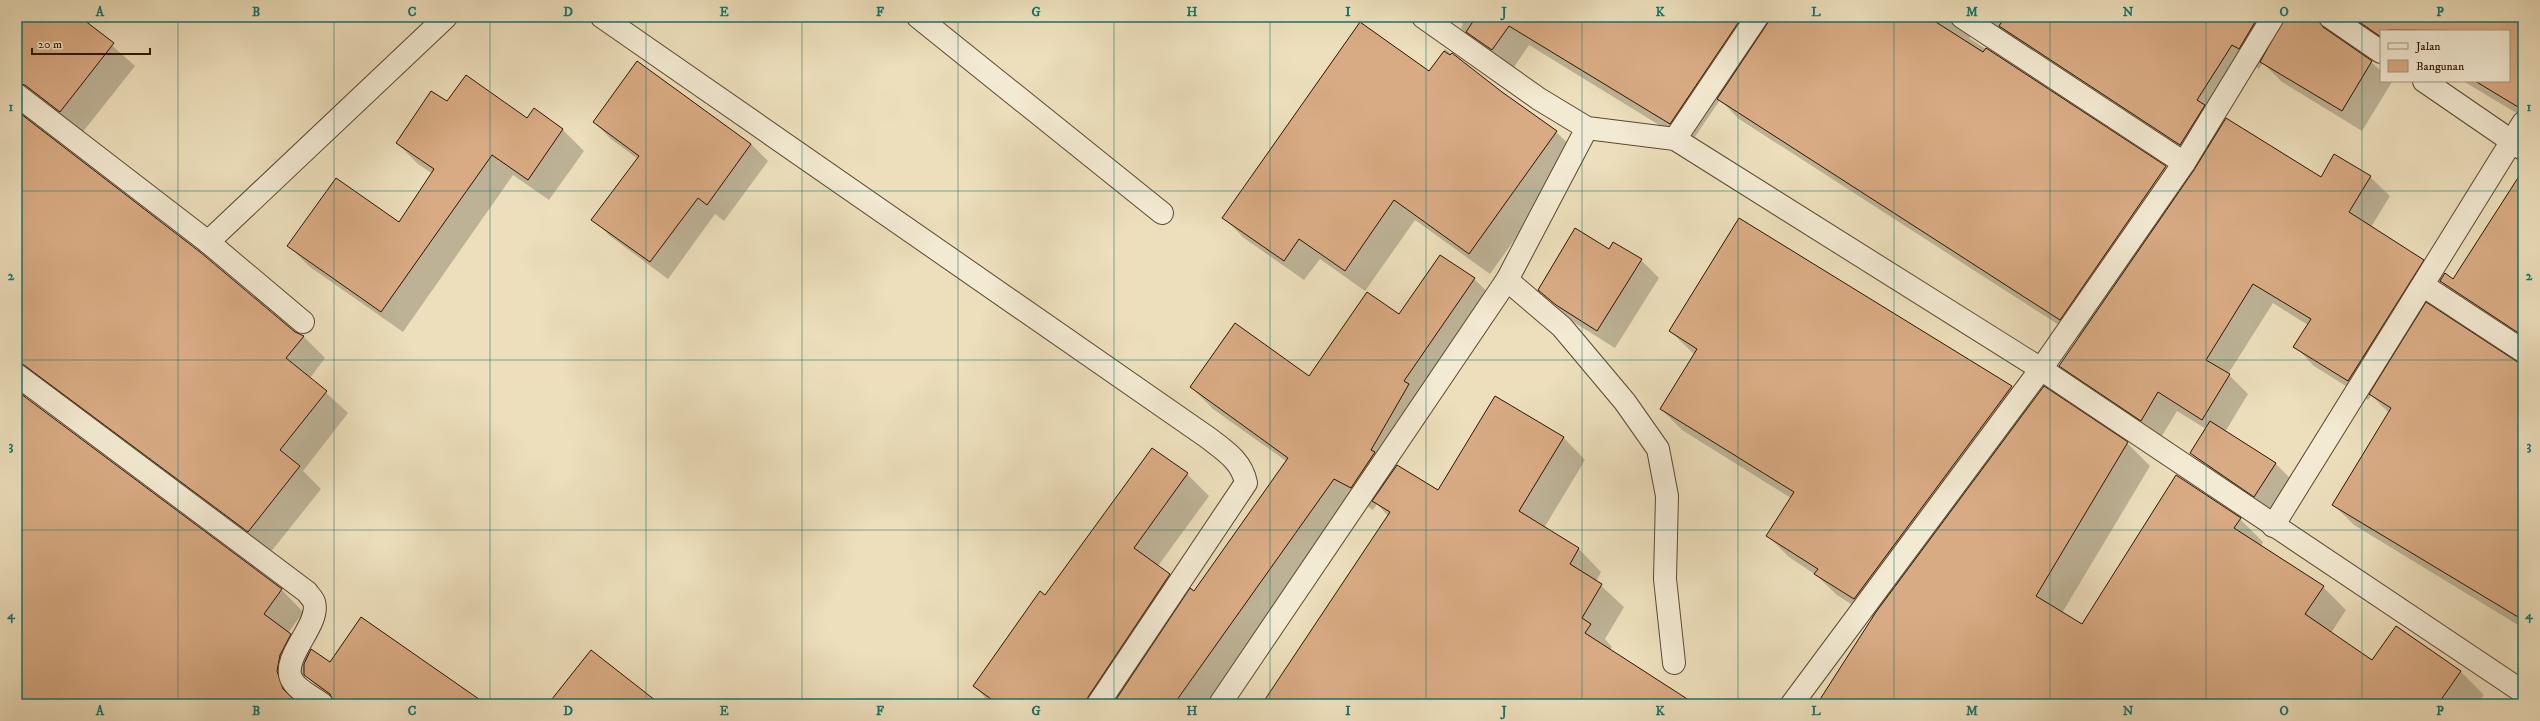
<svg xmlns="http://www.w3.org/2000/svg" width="2540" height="721" viewBox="0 0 2540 721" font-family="'IM FELL DW Pica',serif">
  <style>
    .shadow { fill: #0003; fill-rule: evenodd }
    .building { fill: #d9ab84; stroke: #2c1500 }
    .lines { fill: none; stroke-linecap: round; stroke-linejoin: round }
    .lane-casing { stroke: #5c482f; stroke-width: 24 }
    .street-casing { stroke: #5c482f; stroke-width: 24 }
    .lane { stroke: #f3ead3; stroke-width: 22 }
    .street { stroke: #f3ead3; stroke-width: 22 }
    .grid { fill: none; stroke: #0f766e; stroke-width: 1; stroke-opacity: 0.55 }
    .neatline { fill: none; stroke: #0f766e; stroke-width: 1.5 }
    .grid-label { font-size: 13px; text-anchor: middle; font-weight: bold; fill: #0f766e }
  </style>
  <rect width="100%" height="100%" fill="#eddfbc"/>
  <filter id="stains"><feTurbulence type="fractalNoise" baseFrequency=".005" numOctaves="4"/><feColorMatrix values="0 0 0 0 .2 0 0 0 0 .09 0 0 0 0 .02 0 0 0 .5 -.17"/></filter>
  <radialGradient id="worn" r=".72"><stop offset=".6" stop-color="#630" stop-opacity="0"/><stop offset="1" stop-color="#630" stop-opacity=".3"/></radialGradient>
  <g class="shadow">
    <path d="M17 17H96L88 24 135 66 82 133 28 110 27 118 200 253 294 332 304 337 325 358 310 378 348 413 303 471 321 489 270 553 26 395V399L282 590 303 612 288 633 310 654 330 664 484 704H334L304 674 301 679V704H17Z"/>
    <path d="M1454 17H2523V117L2463 81H2509V31H2381V42L2339 31V39L2371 62 2381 71V81L2392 82 2362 131 2282 82 2263 63 2259 69 2252 64 2218 119 2223 125 2321 178 2370 177 2390 196 2371 227 2423 260 2442 279 2454 280 2523 172V342L2461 301 2441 282 2427 304 2516 363H2523V628L2354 525 2334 505 2389 413 2371 395 2368 400 2314 366 2295 346 2308 325 2273 303 2228 374 2248 394 2225 432 2275 463 2293 481 2272 514 2209 471 2191 453 2206 429 2177 411 2160 439 2079 385 2060 366 2079 338 1739 119 1720 100 1690 144 1529 45 1512 70 1481 48 1461 28 1463 24ZM1976 26H1990L2199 164 2185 186 2166 167 1969 38Z"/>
    <path d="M1445 49 1556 132 1577 152 1490 274 1415 220 1365 291 1320 259 1304 280 1244 238 1224 218 1429 72Z"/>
    <path d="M447 103 527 120 534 110 563 130 584 151 549 200 513 175 403 332 310 267 289 246 399 223 433 174 418 164 397 143Z"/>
    <path d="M594 122 751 144 768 161 724 221 715 214 668 279 610 236 593 219 638 159 611 139Z"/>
    <path d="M1739 220 2012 387 2030 406 2127 443 2150 466 2062 613 2083 626 2240 519 2263 542 2261 546 2323 587 2346 610 2331 633 2372 661 2396 627 2461 672 2484 695 2477 704H1818L1873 618 1837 595 1816 575 1789 557 1768 536 1791 498 1682 430 1661 409 1695 355 1670 331Z"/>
    <path d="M1610 250 1641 260 1659 278 1615 348 1575 323 1539 290Z"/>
    <path d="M1474 279 1496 300 1396 466 1439 492 1563 437 1585 460 1544 528 1579 549 1601 572 1596 581 1624 607 1605 639 1612 647 1610 650 1684 704H1263L1388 516 1377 504 1373 510 1357 500 1211 704H980L985 697 974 686 1045 596 1152 449 1187 474 1209 496 1158 566 1188 594 1194 592 1286 461 1213 409 1191 387 1310 377 1399 316Z"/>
  </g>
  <g class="building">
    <path d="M17 17H80L114 43 60 112 25 85 17 83Z"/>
    <path d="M1476 17H1742L1670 124 1509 26 1492 50 1466 32Z"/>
    <path d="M1769 17H1928L1983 52 1986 48 2166 166 2060 320 1717 99 1767 24Z"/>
    <path d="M2005 17H2258L2239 49 2232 45 2197 100 2205 105 2180 145 1999 26Z"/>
    <path d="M2285 17H2318L2323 27 2372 61 2342 111 2260 62Z"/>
    <path d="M2352 17H2523V110L2475 81H2509V31L2391 30 2381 31V37Z"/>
    <path d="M1360 22 1429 71 1444 51 1450 55 1452 53 1502 92 1557 131 1469 254 1394 200 1345 271 1299 239 1284 261 1222 218Z"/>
    <path d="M637 61 751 144 707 205 698 198 650 262 591 220 639 156 593 122Z"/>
    <path d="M466 75 527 118 534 108 563 129 528 180 492 155 381 312 287 246 336 178 399 222 434 169 396 143 431 91 447 101Z"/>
    <path d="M17 111 200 252 295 332 304 336 286 358 327 391 280 450 300 466 248 532 24 365 17 363Z"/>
    <path d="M2226 118 2321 177 2334 154 2371 176 2349 212 2424 260 2348 381 2293 347 2311 319 2253 284 2206 360 2230 374 2202 420 2158 392 2141 421 2059 366 2194 170Z"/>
    <path d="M2523 170V336L2440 281 2445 273 2453 279Z"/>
    <path d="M1739 218 2012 386 1854 599 1814 574 1818 569 1766 536 1794 492 1660 409 1697 349 1669 331Z"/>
    <path d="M1575 228 1609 249 1613 242 1642 259 1597 331 1556 305 1538 290Z"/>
    <path d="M1440 255 1475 278 1404 381 1409 384 1371 450 1375 452 1351 488 1334 479 1174 704H1113L1190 588 1194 591 1288 458 1190 387 1235 323 1309 376 1367 292 1399 314Z"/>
    <path d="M2426 302 2516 361 2523 363V620L2332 505 2391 408 2369 394Z"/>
    <path d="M2044 386 2128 442 2036 596 2082 624 2176 475 2241 518 2234 528 2324 586 2305 614 2372 660 2396 626 2461 671 2438 704H1817L1876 612Z"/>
    <path d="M17 391 282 589 264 614 291 634 280 655 277 671 283 689 299 704H17Z"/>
    <path d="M1495 396 1564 437 1519 511 1579 548 1570 564 1602 584 1582 618 1591 624 1585 633 1695 704H1262L1390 512 1372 501 1397 465 1438 490Z"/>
    <path d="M2210 421 2276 463 2254 497 2190 453Z"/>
    <path d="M1152 448 1188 473 1134 548 1170 574 1088 697 1086 704H998L973 686 1040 591 1045 595Z"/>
    <path d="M361 617 486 704H334L330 694 304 675V664L311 649 330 662Z"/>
    <path d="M591 650 660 704H548Z"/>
  </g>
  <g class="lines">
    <defs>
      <path id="lane" d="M918 17 1162 213"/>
      <g id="street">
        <path d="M602 17 1207 437C1224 450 1242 461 1246 483L1098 704"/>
        <path d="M1423 17 1539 99 1587 128 1675 139 2041 369 2523 692"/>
        <path d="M1962 17 2184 163"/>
        <path d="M2330 17 2381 52"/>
        <path d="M2424 81 2523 149"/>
        <path d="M17 95 208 242 303 322"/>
        <path d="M1675 139 1757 17"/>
        <path d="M208 242 446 17"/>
        <path d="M1507 280 1562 327 1625 402 1658 449 1667 496 1665 579 1674 663"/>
        <path d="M2424 286 2523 351"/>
        <path d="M17 375 307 592C309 595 313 599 314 602 321 624 282 656 291 678 296 690 313 697 322 704"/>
        <path d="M2273 526 2523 123"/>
        <path d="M1220 704 1507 280 1587 128"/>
        <path d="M1792 704 2041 369 2184 163 2273 17"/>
      </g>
    </defs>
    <use href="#lane" class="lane-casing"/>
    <use href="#street" class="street-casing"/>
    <use href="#lane" class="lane"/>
    <use href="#street" class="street"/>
  </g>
  <path class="grid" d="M178 17V704M334 17V704M490 17V704M646 17V704M802 17V704M958 17V704M1114 17V704M1270 17V704M1426 17V704M1582 17V704M1738 17V704M1894 17V704M2050 17V704M2206 17V704M2362 17V704M17 191H2523M17 360H2523M17 530H2523"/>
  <rect width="2540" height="721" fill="none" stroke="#eddfbc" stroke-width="44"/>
  <rect x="2380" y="30" width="130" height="52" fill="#f3ead3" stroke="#a3957f"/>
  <rect x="2388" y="43" width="20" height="6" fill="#f3ead3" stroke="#a3957f"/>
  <text x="2416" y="50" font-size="12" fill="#2c1500">Jalan</text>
  <rect x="2388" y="60" width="20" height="12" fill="#d9ab84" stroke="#a3957f"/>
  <text x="2416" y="70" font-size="12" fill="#2c1500">Bangunan</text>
  <path d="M32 48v6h118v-6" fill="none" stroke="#2c1500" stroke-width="2"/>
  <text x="38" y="48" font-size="12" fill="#2c1500" stroke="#f3ead3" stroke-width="3" paint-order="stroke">20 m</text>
  <rect x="22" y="22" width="2496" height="677" class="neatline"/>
  <g class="grid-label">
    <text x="100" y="16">A</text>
    <text x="256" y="16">B</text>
    <text x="412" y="16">C</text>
    <text x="568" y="16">D</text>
    <text x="724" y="16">E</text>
    <text x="880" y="16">F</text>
    <text x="1036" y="16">G</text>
    <text x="1192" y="16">H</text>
    <text x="1348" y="16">I</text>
    <text x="1504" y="16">J</text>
    <text x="1660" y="16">K</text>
    <text x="1816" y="16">L</text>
    <text x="1972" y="16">M</text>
    <text x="2128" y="16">N</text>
    <text x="2284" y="16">O</text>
    <text x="2440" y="16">P</text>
    <text x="11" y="111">1</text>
    <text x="2529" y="111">1</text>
    <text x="11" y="280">2</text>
    <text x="2529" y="280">2</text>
    <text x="11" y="450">3</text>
    <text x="2529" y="450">3</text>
    <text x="11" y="619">4</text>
    <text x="2529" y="619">4</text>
    <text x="100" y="715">A</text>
    <text x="256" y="715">B</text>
    <text x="412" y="715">C</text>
    <text x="568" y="715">D</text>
    <text x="724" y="715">E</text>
    <text x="880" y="715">F</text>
    <text x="1036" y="715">G</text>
    <text x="1192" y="715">H</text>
    <text x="1348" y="715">I</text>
    <text x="1504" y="715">J</text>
    <text x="1660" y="715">K</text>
    <text x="1816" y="715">L</text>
    <text x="1972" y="715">M</text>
    <text x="2128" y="715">N</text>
    <text x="2284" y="715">O</text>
    <text x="2440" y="715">P</text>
  </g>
  <rect width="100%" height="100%" filter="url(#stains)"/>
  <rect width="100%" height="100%" fill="url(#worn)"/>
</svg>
